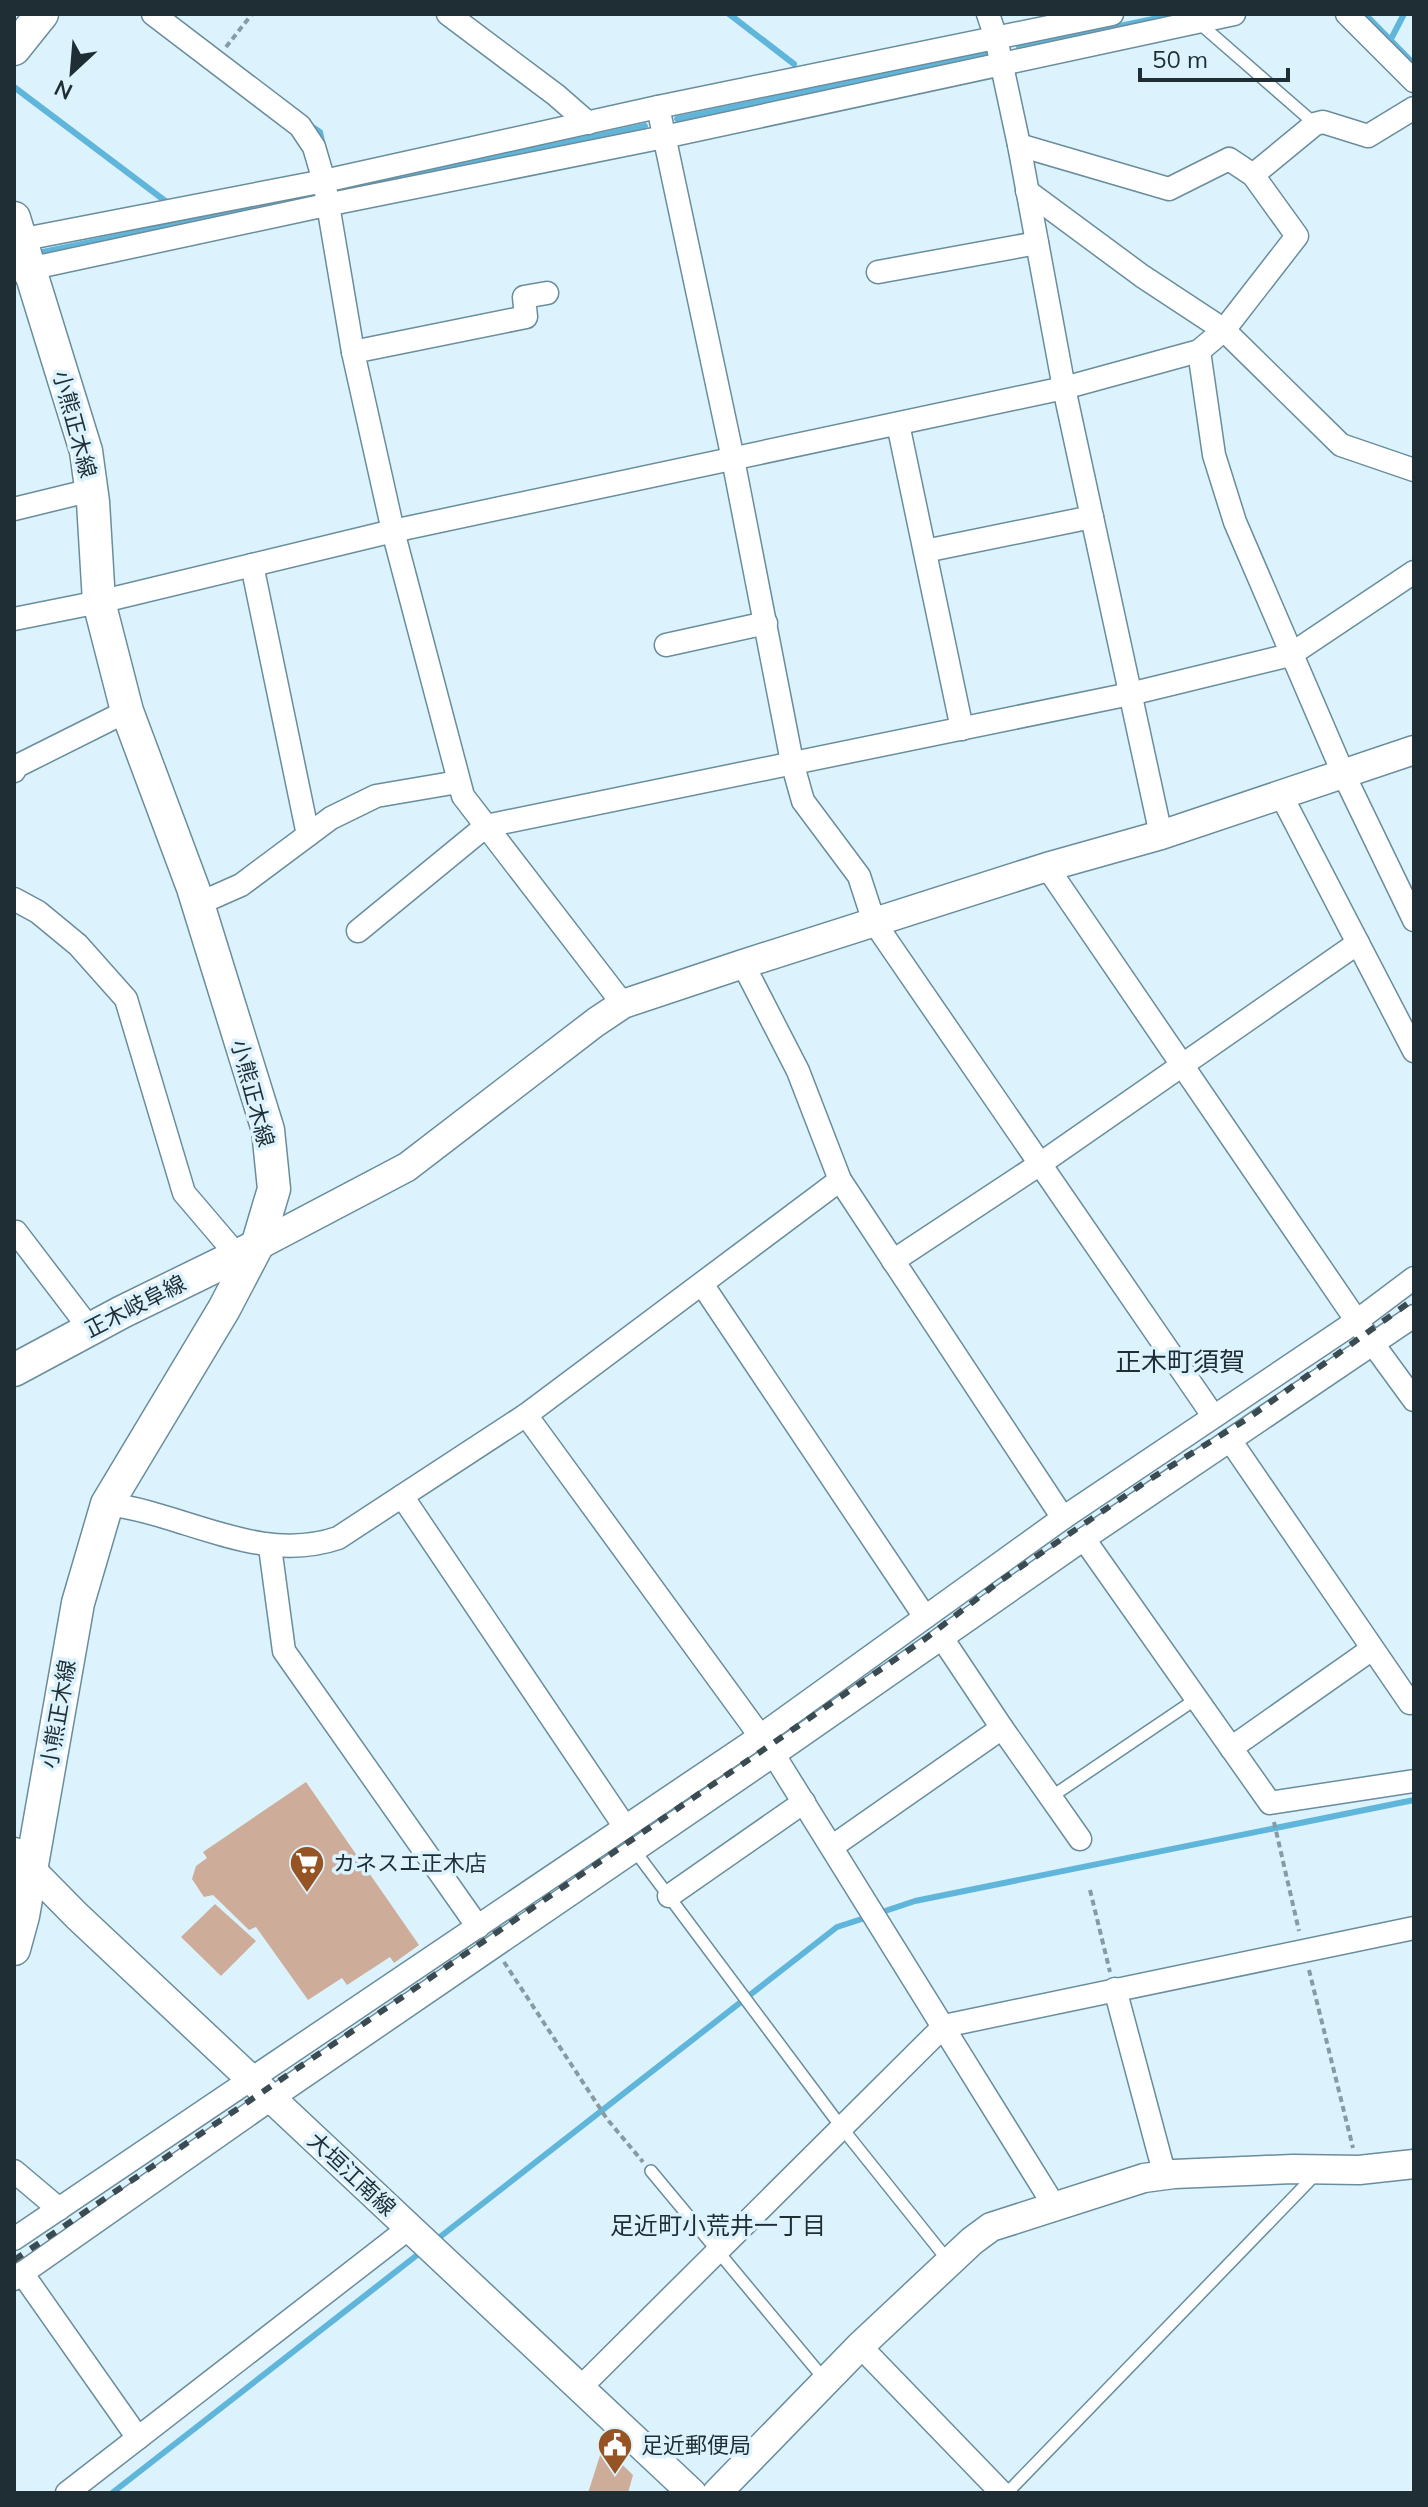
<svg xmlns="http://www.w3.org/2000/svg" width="1428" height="2507" viewBox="0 0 1428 2507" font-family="Mulish,'Noto Sans JP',sans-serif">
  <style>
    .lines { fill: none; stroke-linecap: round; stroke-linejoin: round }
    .stream { stroke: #60b6da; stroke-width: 6 }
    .building { fill: #cdad9a }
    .service-casing { stroke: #698d9d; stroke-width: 14 }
    .minor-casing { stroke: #698d9d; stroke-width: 25 }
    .tertiary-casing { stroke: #698d9d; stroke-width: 31 }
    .secondary-casing { stroke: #698d9d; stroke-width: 35 }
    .path { stroke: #889ba3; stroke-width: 4; stroke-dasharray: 6 4; stroke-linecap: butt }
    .service { stroke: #fff; stroke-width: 11 }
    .minor { stroke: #fff; stroke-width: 22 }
    .tertiary { stroke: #fff; stroke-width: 28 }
    .secondary { stroke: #fff; stroke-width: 32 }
    .rail { stroke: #3b4b52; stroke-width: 6; stroke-dasharray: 10 10; stroke-linecap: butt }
    .labels { text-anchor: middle; stroke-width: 7; stroke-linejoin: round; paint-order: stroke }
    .street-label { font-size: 22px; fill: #1f2d34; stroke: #dcf3fd }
    .poi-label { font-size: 22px; fill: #1f2d34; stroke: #dcf3fd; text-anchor: start }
    .neighbourhood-label { font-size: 24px; fill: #1f2d34; stroke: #dcf3fd }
    .quarter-label { font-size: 26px; fill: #1f2d34; stroke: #dcf3fd }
  </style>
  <rect width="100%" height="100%" fill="#dcf3fd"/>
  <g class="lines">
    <g class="stream">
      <path d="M729 14 794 64"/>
      <path d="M1365 14 1414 64"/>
      <path d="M1391 39 1404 14"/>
      <path d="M1019 47 1177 14"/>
      <path d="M14 87 168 203"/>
      <path d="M677 119 991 53"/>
      <path d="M311 126 320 132 323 146"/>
      <path d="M333 192 645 126"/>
      <path d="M43 252 318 195"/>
      <path d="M879 1913 915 1901 1414 1800"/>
      <path d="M436 2240 837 1927 868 1917"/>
      <path d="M112 2493 421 2252"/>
    </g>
  </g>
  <g class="building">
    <path d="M306 1782 419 1945 394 1963 390 1957 347 1985 342 1978 308 2000 256 1927 249 1930 213 1895 204 1897 192 1879 196 1866 207 1858 203 1852Z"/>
    <path d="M215 1904 256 1941 221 1976 181 1937Z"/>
    <path d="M603 2446 633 2475 628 2493H588Z"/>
  </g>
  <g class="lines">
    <defs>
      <g id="service">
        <path d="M1198 22 1315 124"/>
        <path d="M1051 1797 1196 1699"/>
        <path d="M635 1851 842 2128 950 2263"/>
        <path d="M651 2171 825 2380"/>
        <path d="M1007 2493 1316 2174"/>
      </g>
      <g id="minor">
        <path d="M153 14 300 126 314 147 324 181 353 352 393 531 463 796 623 1004"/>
        <path d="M448 14 556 95 588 123"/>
        <path d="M988 14 996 38 1019 145 1064 388 1161 835"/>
        <path d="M1112 14 658 107 733 459 792 762 803 801 859 876 874 922 1207 1407"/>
        <path d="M1347 14 1414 81"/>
        <path d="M1253 175 1315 124 1323 122 1368 136 1414 108"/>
        <path d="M1027 191 1142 276 1224 330 1341 445 1414 470"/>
        <path d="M14 241 324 181 658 107"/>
        <path d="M19 271 326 205 664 137 1234 14"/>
        <path d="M878 272 1037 243"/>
        <path d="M1199 351 1214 455 1235 522 1343 773 1414 920"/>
        <path d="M353 352 526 317 524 297 547 293"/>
        <path d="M898 424 962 729"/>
        <path d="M14 509 92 490"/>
        <path d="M925 551 1092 517"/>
        <path d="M252 565 308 835"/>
        <path d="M14 619 99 602 393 531 1064 388 1199 351 1224 330 1297 236 1253 175 1229 159 1169 189 1019 145"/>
        <path d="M666 645 766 623"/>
        <path d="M14 771 17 766 127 711"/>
        <path d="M1280 793 1414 1051"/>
        <path d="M1047 867 1365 1333 1414 1400"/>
        <path d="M14 899 38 912 78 945 126 999 184 1193 236 1254"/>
        <path d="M198 904 241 885 331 818 376 796 458 782"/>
        <path d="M358 931 486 826 1130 694 1290 655 1414 572"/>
        <path d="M743 964 798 1071 840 1180 1063 1518 1358 1320 1414 1278"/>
        <path d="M16 1232 90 1329"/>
        <path d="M893 1261 1040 1164 1358 943"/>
        <path d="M702 1284 925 1617"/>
        <path d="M526 1415 774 1755 1055 2207"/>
        <path d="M1230 1440 1410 1703 1414 1700"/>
        <path d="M402 1496 625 1827"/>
        <path d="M107 1504C184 1513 259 1565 338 1538L526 1415 840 1180"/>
        <path d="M1084 1539 1414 1316"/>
        <path d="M270 1547 284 1651 478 1927"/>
        <path d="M1002 1728 1080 1839"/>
        <path d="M1231 1748 1372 1649"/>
        <path d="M833 1846 1002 1728 942 1638"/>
        <path d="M669 1896 804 1802"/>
        <path d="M1115 1989 1165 2176"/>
        <path d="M14 2171 59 2209"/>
        <path d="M14 2239 760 1736 1063 1518"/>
        <path d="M22 2273 138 2438"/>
        <path d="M14 2279 271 2099 774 1755 1084 1539 1270 1803 1414 1781"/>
        <path d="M860 2346 1002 2493"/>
        <path d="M580 2388 944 2026 1414 1928"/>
        <path d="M67 2493 409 2228"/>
      </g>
      <g id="tertiary">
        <path d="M257 1246 407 1167 596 1022 623 1004 743 964 1047 867 1161 835 1414 750"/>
        <path d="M14 1852 77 1916 692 2493"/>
        <path d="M717 2493 860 2346 972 2241 991 2227 1144 2178 1174 2174 1293 2169 1359 2170 1414 2164"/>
      </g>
      <g id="secondary">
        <path d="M14 49 42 14"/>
        <path d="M14 218 86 451 93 502 99 602 127 711 193 888 268 1130 274 1189 257 1246 224 1309 107 1504 78 1603 23 1916 14 1949"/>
        <path d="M14 1370 122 1312 257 1246"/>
      </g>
    </defs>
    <use href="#service" class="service-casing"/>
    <use href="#minor" class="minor-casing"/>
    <use href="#tertiary" class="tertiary-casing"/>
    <use href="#secondary" class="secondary-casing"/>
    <g class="path">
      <path d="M226 47 252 14"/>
      <path d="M1274 1822 1299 1931"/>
      <path d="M1090 1890 1110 1972"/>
      <path d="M504 1962 607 2119 643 2162"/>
      <path d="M1309 1970 1353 2148"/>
    </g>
    <use href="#service" class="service"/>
    <use href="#minor" class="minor"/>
    <use href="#tertiary" class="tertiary"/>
    <use href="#secondary" class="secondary"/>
    <path class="rail" d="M14 2260 360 2026 925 1639 1000 1581 1147 1481 1247 1419 1414 1299"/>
  </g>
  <defs>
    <symbol id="supermarket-pin" viewBox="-11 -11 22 30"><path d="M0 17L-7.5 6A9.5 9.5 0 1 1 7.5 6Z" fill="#965324" stroke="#dcf3fd"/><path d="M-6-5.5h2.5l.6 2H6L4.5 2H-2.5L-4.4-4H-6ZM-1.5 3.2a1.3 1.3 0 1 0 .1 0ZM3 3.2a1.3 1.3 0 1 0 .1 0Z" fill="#fff"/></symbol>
    <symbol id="civic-pin" viewBox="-11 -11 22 30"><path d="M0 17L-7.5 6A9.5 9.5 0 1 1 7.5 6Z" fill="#965324" stroke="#dcf3fd"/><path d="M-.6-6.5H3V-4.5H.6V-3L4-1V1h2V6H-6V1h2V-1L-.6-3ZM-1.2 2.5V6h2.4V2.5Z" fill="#fff"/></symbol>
  </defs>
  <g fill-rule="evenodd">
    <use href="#supermarket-pin" x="287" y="1843" width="40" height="54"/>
    <use href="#civic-pin" x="595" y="2425" width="40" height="54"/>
  </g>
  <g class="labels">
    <g class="street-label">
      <text transform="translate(75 424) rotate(75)" y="8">小熊正木線</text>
      <text transform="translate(253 1093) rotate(75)" y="8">小熊正木線</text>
      <text transform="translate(135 1306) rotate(-27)" y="8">正木岐阜線</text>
      <text transform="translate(58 1714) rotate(-80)" y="8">小熊正木線</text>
      <text transform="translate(352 2174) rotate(43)" y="8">大垣江南線</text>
    </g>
    <g class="poi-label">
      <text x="333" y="1871">カネスエ正木店</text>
      <text x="641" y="2453">足近郵便局</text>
    </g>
    <g class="neighbourhood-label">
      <text x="718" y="2234">足近町小荒井一丁目</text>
    </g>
    <g class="quarter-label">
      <text x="1180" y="1371">正木町須賀</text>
    </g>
  </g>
  <rect width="1428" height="2507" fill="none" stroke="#1f2d34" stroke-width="32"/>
  <g transform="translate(72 72) rotate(206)" stroke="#dcf3fd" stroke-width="6" paint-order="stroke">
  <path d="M0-6L14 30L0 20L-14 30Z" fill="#1f2d34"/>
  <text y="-12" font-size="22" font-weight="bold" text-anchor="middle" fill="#1f2d34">N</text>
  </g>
  <path d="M1140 68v12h148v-12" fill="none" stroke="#1f2d34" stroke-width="4"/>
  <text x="1152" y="68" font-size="24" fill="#1f2d34" stroke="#dcf3fd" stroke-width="6" paint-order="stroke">50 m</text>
</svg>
